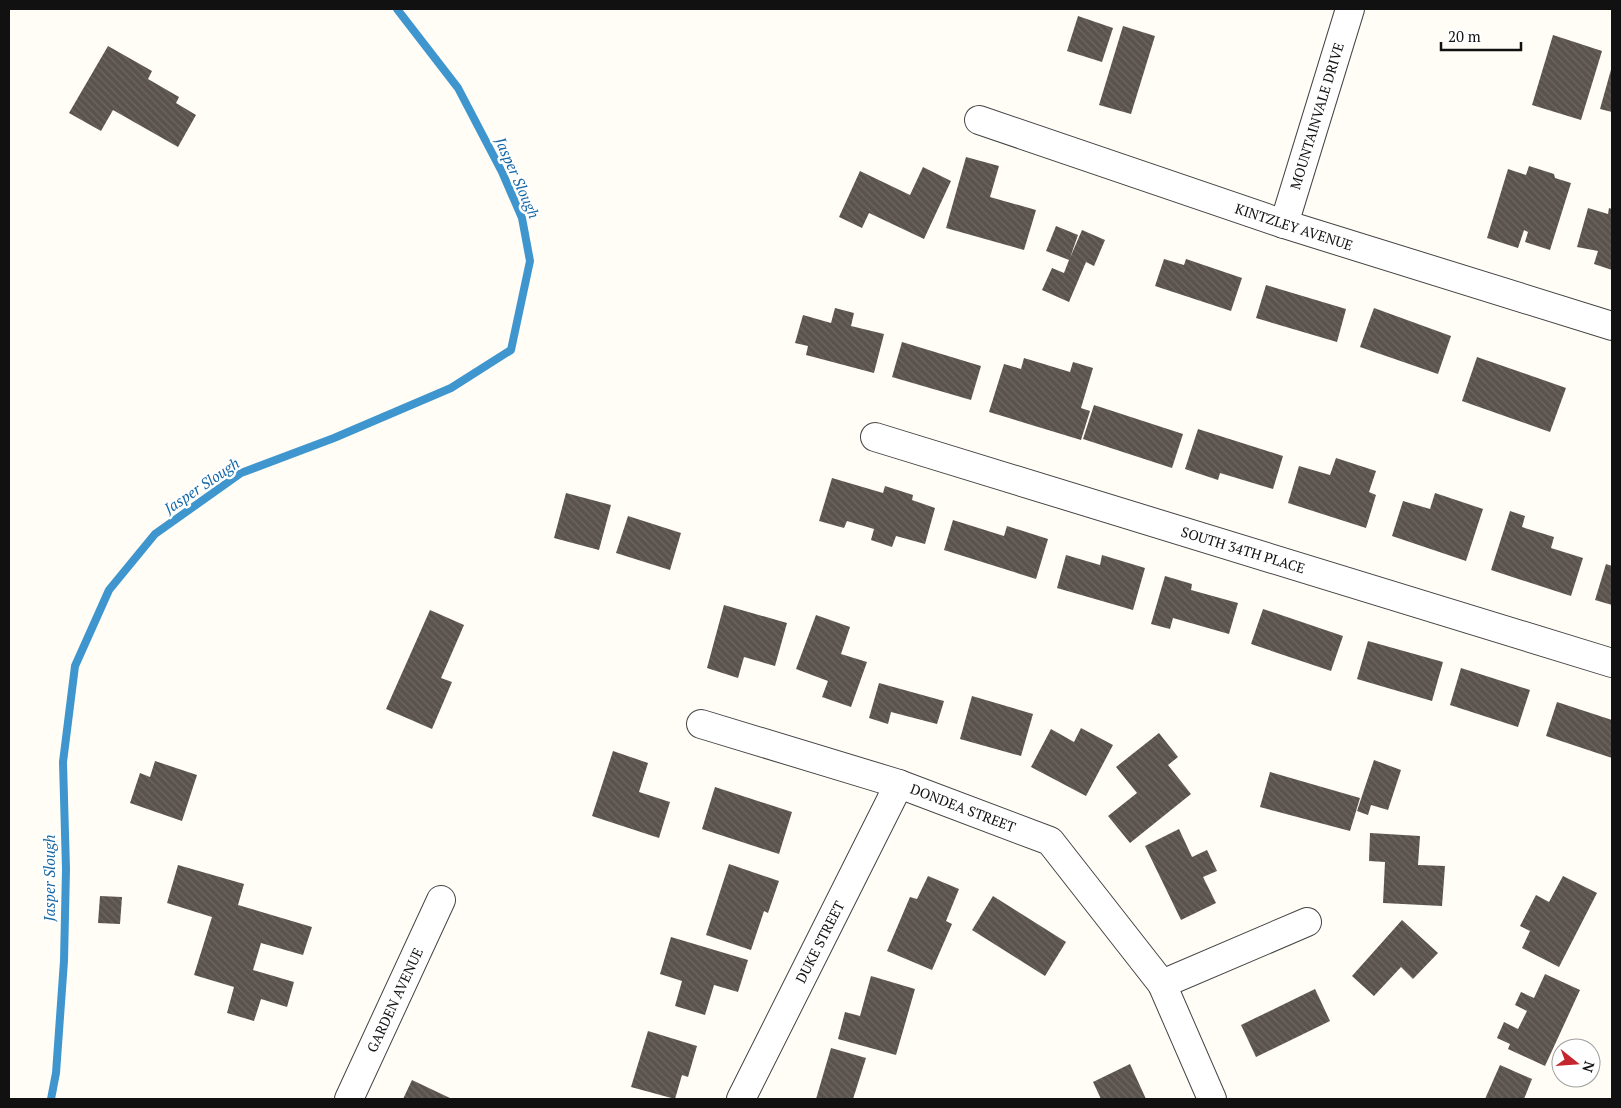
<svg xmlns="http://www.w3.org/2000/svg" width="1621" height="1108" viewBox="0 0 1621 1108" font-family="'PT Serif',serif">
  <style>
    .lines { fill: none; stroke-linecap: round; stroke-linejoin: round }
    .stream { stroke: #3f96cf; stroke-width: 8 }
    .building { fill: url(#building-back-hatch) }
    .minor-casing { stroke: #444; stroke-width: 30 }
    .minor { stroke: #fff; stroke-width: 28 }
    .labels { text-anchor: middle; stroke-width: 5; stroke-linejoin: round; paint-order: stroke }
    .street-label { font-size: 14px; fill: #111; stroke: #fff }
    .water-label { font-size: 15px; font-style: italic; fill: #1768a6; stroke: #fff }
  </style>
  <defs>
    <pattern id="building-back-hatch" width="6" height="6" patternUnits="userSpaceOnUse" patternTransform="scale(1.25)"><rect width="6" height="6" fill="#5a524d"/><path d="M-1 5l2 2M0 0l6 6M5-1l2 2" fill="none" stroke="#6d6662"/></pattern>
  </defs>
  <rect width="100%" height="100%" fill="#fffdf5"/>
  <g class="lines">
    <path class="stream" d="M51 1099 56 1073 64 961 66 869 63 762 75 666 109 590 155 534 241 473 334 438 451 388 511 350 530 261 522 218 502 172 458 88 397 9"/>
  </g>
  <g class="building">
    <path d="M1078 16 1113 28 1102 62 1067 51Z"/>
    <path d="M1123 26 1155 36 1131 114 1099 105Z"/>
    <path d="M1553 35 1602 51 1581 120 1532 105Z"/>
    <path d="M108 46 152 71 148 79 179 97 176 103 196 115 178 147 113 110 101 131 69 113Z"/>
    <path d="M1612 66V112L1600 109Z"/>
    <path d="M966 157 999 166 990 197 1036 210 1024 250 946 228Z"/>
    <path d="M1529 166 1554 174 1555 178 1571 183 1550 250 1525 242 1528 232 1524 230 1518 248 1487 238 1508 169 1526 175Z"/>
    <path d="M923 167 951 181 924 239 869 213 862 228 839 217 860 171 910 195Z"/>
    <path d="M1588 208 1608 214 1609 208 1612 209V270L1594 264 1598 251 1577 247Z"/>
    <path d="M1056 226 1078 235 1070 258 1082 230 1105 240 1094 266 1086 262 1069 302 1042 290 1052 268 1064 273 1069 260 1046 251Z"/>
    <path d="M1164 259 1184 265 1186 259 1242 278 1231 311 1155 286Z"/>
    <path d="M1266 285 1346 309 1337 342 1256 318Z"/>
    <path d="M835 308 854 313 851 326 884 334 874 373 806 355 808 346 795 343 803 315 831 323Z"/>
    <path d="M1374 308 1451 336 1438 374 1360 347Z"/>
    <path d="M902 342 981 366 971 400 892 377Z"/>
    <path d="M1477 357 1566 388 1550 432 1462 401Z"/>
    <path d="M1024 358 1070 372 1073 362 1093 368 1081 408 1090 411 1081 440 989 412 1004 364 1021 369Z"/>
    <path d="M1094 405 1183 434 1172 468 1083 439Z"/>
    <path d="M1198 429 1283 456 1273 489 1220 473 1218 480 1185 469Z"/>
    <path d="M1336 458 1376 471 1369 492 1376 495 1366 528 1288 503 1299 466 1330 475Z"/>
    <path d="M832 478 883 493 885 486 913 495 912 500 935 508 925 544 896 536 892 547 871 540 874 529 847 521 844 528 819 521Z"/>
    <path d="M566 493 611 505 599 550 554 538Z"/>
    <path d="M1435 493 1483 509 1466 561 1392 536 1403 501 1430 509Z"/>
    <path d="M1510 511 1525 516 1522 527 1554 537 1551 548 1583 558 1571 596 1491 570Z"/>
    <path d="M628 516 681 533 670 570 616 553Z"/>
    <path d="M953 520 1004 536 1007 526 1048 539 1036 579 944 550Z"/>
    <path d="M1066 555 1100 565 1102 555 1145 568 1133 610 1057 588Z"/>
    <path d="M1606 564 1612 566V605L1595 600Z"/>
    <path d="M1165 576 1192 584 1191 590 1238 603 1229 634 1173 618 1170 629 1151 624Z"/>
    <path d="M724 605 787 623 775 666 744 657 738 678 707 668Z"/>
    <path d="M1263 609 1343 636 1331 671 1251 644Z"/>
    <path d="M430 610 464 625 441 678 452 682 432 729 386 709Z"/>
    <path d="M816 615 850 627 841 654 867 662 851 707 822 697 828 681 796 669Z"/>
    <path d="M1368 641 1443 662 1432 701 1357 679Z"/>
    <path d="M1461 668 1530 690 1518 727 1450 705Z"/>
    <path d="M879 683 944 701 937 724 891 712 888 724 869 718Z"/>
    <path d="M972 696 1033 714 1021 756 960 739Z"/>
    <path d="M1557 702 1612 720V758L1546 736Z"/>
    <path d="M1081 728 1113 745 1086 796 1031 767 1051 729 1074 742Z"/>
    <path d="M1159 733 1178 757 1168 765 1191 794 1130 843 1108 816 1137 793 1116 767Z"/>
    <path d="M613 751 648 763 639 792 670 802 659 838 592 816Z"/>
    <path d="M1374 760 1401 770 1388 810 1371 805 1368 815 1357 811Z"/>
    <path d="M155 761 197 775 182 821 130 803 140 773 150 777Z"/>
    <path d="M1270 772 1360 798 1350 831 1260 807Z"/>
    <path d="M715 787 792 812 779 854 702 829Z"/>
    <path d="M1179 829 1192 857 1207 850 1217 871 1203 877 1216 903 1181 920 1145 846Z"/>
    <path d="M1370 833 1420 836 1418 865 1445 866 1442 906 1383 903 1385 862 1369 861Z"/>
    <path d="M729 864 779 881 768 913 764 911 751 950 706 935Z"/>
    <path d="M178 865 244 884 238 905 312 927 303 955 261 943 253 970 294 982 287 1007 261 999 254 1021 227 1013 234 987 194 975 212 917 167 903Z"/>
    <path d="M928 876 959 889 946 921 952 924 932 970 887 951 910 897 917 899Z"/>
    <path d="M1563 876 1597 893 1559 967 1522 948 1530 931 1520 926 1536 895 1549 902Z"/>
    <path d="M100 896 122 897 120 924 98 923Z"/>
    <path d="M993 896 1066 942 1045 976 972 930Z"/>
    <path d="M1402 920 1438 953 1413 979 1401 967 1374 996 1352 976Z"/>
    <path d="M671 937 748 960 738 992 714 985 705 1015 675 1006 682 981 660 974Z"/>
    <path d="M1545 974 1580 990 1545 1066 1508 1049 1510 1044 1497 1038 1504 1022 1518 1029 1527 1011 1515 1005 1521 992 1534 998Z"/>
    <path d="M871 976 915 989 896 1055 838 1039 845 1012 860 1016Z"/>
    <path d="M1315 989 1330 1021 1256 1057 1241 1025Z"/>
    <path d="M648 1031 697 1046 688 1077 682 1075 675 1099 631 1087Z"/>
    <path d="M831 1048 866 1058 853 1099H816Z"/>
    <path d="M1130 1064 1146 1099H1101L1093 1082Z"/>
    <path d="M1500 1065 1532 1079 1524 1099H1485Z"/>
    <path d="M412 1080 452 1099H403Z"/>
  </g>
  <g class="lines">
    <defs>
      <g id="minor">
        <path d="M979 120 1284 224 1612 326"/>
        <path d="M1284 224 1350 9"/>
        <path d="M875 437 1612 663"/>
        <path d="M701 724 899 784 1050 841 1162 984 1212 1099"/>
        <path d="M1162 984 1307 922"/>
        <path d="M349 1099 441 900"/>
        <path d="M741 1099 899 784"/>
      </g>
    </defs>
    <use href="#minor" class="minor-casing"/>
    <use href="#minor" class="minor"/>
  </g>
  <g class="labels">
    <g class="street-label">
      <text transform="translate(1317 116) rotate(-73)" y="5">MOUNTAINVALE DRIVE</text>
      <text transform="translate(1294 227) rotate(18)" y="5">KINTZLEY AVENUE</text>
      <text transform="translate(1243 550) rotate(17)" y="5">SOUTH 34TH PLACE</text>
      <text transform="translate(963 808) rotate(21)" y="5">DONDEA STREET</text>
      <text transform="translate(820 942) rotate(-63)" y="5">DUKE STREET</text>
      <text transform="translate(395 1000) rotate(-65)" y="5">GARDEN AVENUE</text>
    </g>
    <g class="water-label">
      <text transform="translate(517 178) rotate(66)" y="5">Jasper Slough</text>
      <text transform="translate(202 486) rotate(-34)" y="5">Jasper Slough</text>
      <text transform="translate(50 878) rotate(-90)" y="5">Jasper Slough</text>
    </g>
  </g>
  <rect width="1621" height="1108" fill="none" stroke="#111111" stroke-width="20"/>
  <g transform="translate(1576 1063) rotate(107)"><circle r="24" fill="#ffffff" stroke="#a0a0a0"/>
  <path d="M0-4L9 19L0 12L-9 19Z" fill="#c4262e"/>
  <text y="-8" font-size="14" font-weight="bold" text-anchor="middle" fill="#111111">N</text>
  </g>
  <path d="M1441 42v8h80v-8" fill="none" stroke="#111111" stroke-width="2.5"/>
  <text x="1448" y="42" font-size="15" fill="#111111" stroke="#ffffff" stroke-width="4" paint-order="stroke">20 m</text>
</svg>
